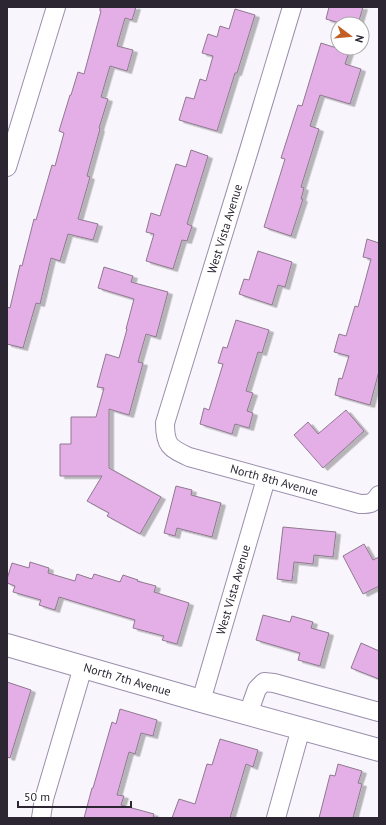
<svg xmlns="http://www.w3.org/2000/svg" width="386" height="825" viewBox="0 0 386 825" font-family="'PT Sans',sans-serif">
  <style>
    .building { fill: #e3afe6; stroke: #8f7890; filter: url(#shadow) }
    .lines { fill: none; stroke-linecap: round; stroke-linejoin: round }
    .minor-casing { stroke: #9b8eac; stroke-width: 20 }
    .secondary-casing { stroke: #9b8eac; stroke-width: 24 }
    .minor { stroke: #fff; stroke-width: 18 }
    .secondary { stroke: #fff; stroke-width: 22 }
    .labels { text-anchor: middle; stroke-width: 3; stroke-linejoin: round; paint-order: stroke }
    .street-label { font-size: 12px; fill: #2b2632; stroke: #fff }
  </style>
  <defs>
    <filter id="shadow"><feDropShadow dx="4.5" dy="2.5" stdDeviation="0" flood-color="#0004"/></filter>
  </defs>
  <rect width="100%" height="100%" fill="#f8f6fc"/>
  <g class="building">
    <path d="M100 7H136L132 20 125 18 117 46 133 50 127 71 110 66 101 97 108 99 99 128 100 129 87 176 90 177 78 219 98 224 93 240 68 234 60 261 51 258 40 304 36 303 23 348 7 344V307L10 308 20 265 22 266 34 219 36 220 52 165 55 166 64 133 59 131 70 95H71L78 72 84 74 101 11H100Z"/>
    <path d="M329 7H363L358 24H343L326 19Z"/>
    <path d="M235 9 255 15 237 73H235L217 131 179 120 186 97 194 99 200 79 206 81 213 56 202 53 208 34 217 37 220 26 229 29Z"/>
    <path d="M321 43 349 52 345 64 361 69 350 104 320 95 310 126 319 129 301 187 304 188 301 199H303L291 236 264 227 285 159 281 158 298 105 302 106Z"/>
    <path d="M191 150 208 156 187 224 192 226 187 241 182 240 173 269 146 261 154 234 146 232 151 213 160 216 176 164 186 167Z"/>
    <path d="M367 239 379 243V371L370 405 335 395 339 378 342 379 349 356 334 352 339 334 346 336 355 306 358 307 371 259 363 257Z"/>
    <path d="M258 251 292 262 285 287 278 285 272 305 239 294 244 279 249 280Z"/>
    <path d="M104 267 133 276 131 282 168 292 156 337 146 334 138 362 143 363 129 415 109 409V468L161 497 140 534 107 516 109 513 87 501 102 476H60V444H71V417H96L104 388 97 387 106 354 119 358 127 329H126L134 299 98 288Z"/>
    <path d="M236 320 269 330 262 353 258 352 246 391 253 393 247 411 253 413 249 428 235 424 232 434 200 424 204 408 209 410 223 364 218 363 223 347 227 348Z"/>
    <path d="M346 410 364 431 323 468 294 435 308 422 318 434Z"/>
    <path d="M176 486 192 490 191 495 221 503 212 537 177 528 175 536 164 533Z"/>
    <path d="M283 527 336 532 333 557 314 555 313 564 294 562 292 581 277 579Z"/>
    <path d="M364 544 373 560 379 557V586L363 594 343 556Z"/>
    <path d="M30 562 49 568 48 573 75 581 77 574 92 579 94 574 120 582 123 575 138 580 137 581 156 586 154 592 189 603 177 644 162 640 164 636 133 628 135 620 59 597 55 610 39 605 41 600 13 592 15 586 7 583V579L12 563 29 568Z"/>
    <path d="M263 615 290 622 292 616 313 622 311 628 329 633 320 666 298 660 300 653 256 640Z"/>
    <path d="M361 643 379 651V679L351 668Z"/>
    <path d="M7 682 31 690 10 758 7 757Z"/>
    <path d="M120 709 157 720 153 736 141 733 135 754 129 752 117 795 124 796 121 805 154 814 153 818H84L92 788H93L112 722 116 724Z"/>
    <path d="M220 739 258 750 253 767 246 764 230 818H172L179 799 195 804 207 764 212 765Z"/>
    <path d="M338 764 362 771 358 783 362 784 353 818H319L330 775 335 776Z"/>
  </g>
  <g class="lines">
    <defs>
      <g id="minor">
        <path id="s1" d="M292 7 249 150 165 423C165 446 170 448 189 457L360 504C370 504 373 504 379 495"/>
        <path d="M7 167 56 7"/>
        <path id="s2" d="M201 701 266 479"/>
        <path d="M248 714 257 689 264 682 274 683 379 712"/>
        <path d="M41 818 44 799 83 667"/>
        <path d="M276 818 301 728"/>
      </g>
      <g id="secondary">
        <path id="s3" d="M7 645 201 701 379 750"/>
      </g>
    </defs>
    <use href="#minor" class="minor-casing"/>
    <use href="#secondary" class="secondary-casing"/>
    <use href="#minor" class="minor"/>
    <use href="#secondary" class="secondary"/>
  </g>
  <g class="labels">
    <g class="street-label">
      <text transform="translate(225 229) rotate(-73)" y="4">West Vista Avenue</text>
      <text dy="4" stroke="none"><textPath href="#s1" startOffset="569">North 8th Avenue</textPath></text>
      <text dy="4" stroke="none"><textPath href="#s2" startOffset="116">West Vista Avenue</textPath></text>
      <text dy="4" stroke="none"><textPath href="#s3" startOffset="125">North 7th Avenue</textPath></text>
    </g>
  </g>
  <rect width="386" height="825" fill="none" stroke="#2b2632" stroke-width="16"/>
  <g transform="translate(350 36) rotate(106)"><circle r="19" fill="#ffffff" stroke="#aaa8ad"/>
  <path d="M0-3L7 15L0 10L-7 15Z" fill="#c25f25"/>
  <text y="-6" font-size="11" font-weight="bold" text-anchor="middle" fill="#2b2632">N</text>
  </g>
  <path d="M18 801v6h113v-6" fill="none" stroke="#2b2632" stroke-width="2"/>
  <text x="24" y="801" font-size="12" fill="#2b2632" stroke="#ffffff" stroke-width="3" paint-order="stroke">50 m</text>
</svg>
